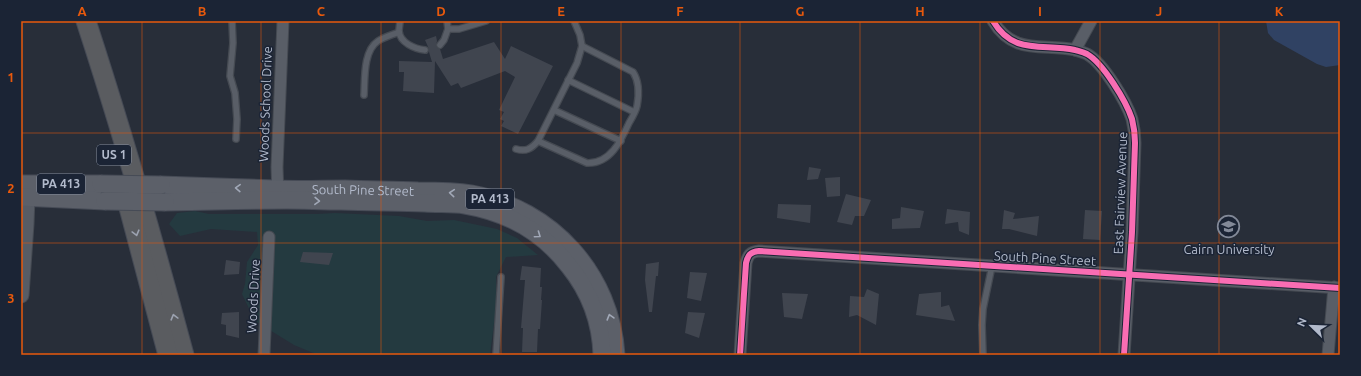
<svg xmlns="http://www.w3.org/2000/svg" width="1361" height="376" viewBox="0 0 1361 376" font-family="Ubuntu,sans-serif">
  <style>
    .green { fill: #243a40 }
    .water { fill: #304263 }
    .building { fill: #40454f }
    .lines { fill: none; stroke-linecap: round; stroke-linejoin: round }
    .lane-casing { stroke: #454a52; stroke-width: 8 }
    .street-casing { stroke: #454a52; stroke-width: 13 }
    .secondary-casing { stroke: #454a52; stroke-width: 17 }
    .primary-casing { stroke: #464b56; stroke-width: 19 }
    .highway-casing { stroke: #454a55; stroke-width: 21 }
    .lane { stroke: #595e67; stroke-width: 5.5 }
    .street { stroke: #595e67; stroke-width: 11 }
    .secondary { stroke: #575c65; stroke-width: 15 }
    .primary { stroke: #5c6069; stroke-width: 17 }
    .highway { stroke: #5a5c60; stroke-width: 19 }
    .primary-bridge-casing { stroke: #464b56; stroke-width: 19; stroke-linecap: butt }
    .primary-bridge { stroke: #5c6069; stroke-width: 17 }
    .cycleway-casing { stroke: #1b2435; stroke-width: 8 }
    .cycleway { stroke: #f96db3; stroke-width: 6 }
    .oneway { stroke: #a1a8b7 }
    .oneway2 { stroke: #9ca2b0 }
    .grid { fill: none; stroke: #e8590c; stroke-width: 1; stroke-opacity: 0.55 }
    .labels { text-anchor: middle; stroke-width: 3; stroke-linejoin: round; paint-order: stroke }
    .shield { fill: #1b2435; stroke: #858d9e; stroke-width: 1 }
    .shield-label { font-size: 12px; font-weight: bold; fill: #b2bacb }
    .street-label { font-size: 13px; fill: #b2bacb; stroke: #1b2435 }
    .poi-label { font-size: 13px; fill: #b2bacb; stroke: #1b2435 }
    .neatline { fill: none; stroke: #e8590c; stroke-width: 1.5 }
    .grid-label { font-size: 13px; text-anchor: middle; font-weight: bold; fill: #e8590c }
  </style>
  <rect width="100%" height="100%" fill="#282e39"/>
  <path class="green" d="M195 211 209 214H317L335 213 399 216 427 221 454 220 497 229 517 238 538 255 506 257 496 277V307L490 355H318L294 345 255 321 242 294 245 284 247 262 258 245 257 232 211 229 180 236 169 224 177 213Z"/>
  <path class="water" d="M1266 21H1340V65L1326 67 1317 64 1274 40 1268 33Z"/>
  <g class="building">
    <path d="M436 36 437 41 436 46 440 49 443 59 494 42 505 59 511 46 553 66 518 134 501 126 504 121 500 119 504 112 499 110 515 77 505 71 461 88 458 83 451 86 435 61 434 93 403 91 404 72H399V61L432 62 429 52V49L425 40Z"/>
    <path d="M809 167 821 169 818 179 807 180Z"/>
    <path d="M840 177V196L827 197 825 178Z"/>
    <path d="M846 194 871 200 864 216H855L852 225 837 222Z"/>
    <path d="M778 204 811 205 810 223 777 218Z"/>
    <path d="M901 207 924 211 920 228 892 229V219L900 218Z"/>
    <path d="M947 209 970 212 969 235 959 231 958 222 945 224Z"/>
    <path d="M1004 210 1015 213 1013 219 1039 216 1037 236 1009 229H1002Z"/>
    <path d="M1085 210 1102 211 1100 240 1083 239Z"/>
    <path d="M303 252 333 253 329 265 300 262Z"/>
    <path d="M226 260 240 262 239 274 224 275Z"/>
    <path d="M659 262 658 276H656L652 312H649L645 280 646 264Z"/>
    <path d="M522 266 541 268 540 287H542L541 300H542L540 329H538L537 352H522L523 328H521L525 280H520Z"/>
    <path d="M690 272 707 273 701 301 687 298Z"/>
    <path d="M867 289 879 294 876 325 857 315 849 317 850 296 864 297Z"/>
    <path d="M941 292V307L949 305 955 321 916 315 919 294Z"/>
    <path d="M782 293 808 294 802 319 784 317Z"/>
    <path d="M239 312V338L226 335V325L221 324 222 313Z"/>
    <path d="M688 312 705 313 699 338 685 333Z"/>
  </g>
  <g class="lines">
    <defs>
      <g id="lane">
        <path d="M232 21 233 43 230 76 235 93 237 119 236 139"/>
        <path d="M400 21C400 24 399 28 399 31 400 43 415 49 425 50"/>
        <path d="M447 21 448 29H459L486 21"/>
        <path d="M440 45 444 40 448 29"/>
        <path d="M568 80 634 112"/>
        <path d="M364 95C365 79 363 51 378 41 384 37 392 35 399 32"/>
        <path d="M554 110 621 141"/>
        <path d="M538 141 587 163C610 164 621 141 629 123 632 118 636 111 637 106 639 95 639 81 633 72L582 46"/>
        <path d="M516 149C526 152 531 149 538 141L577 63 582 46 580 35 574 21"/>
        <path d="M496 355 501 277"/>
        <path d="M983 355 982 325 983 309 992 266"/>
      </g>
      <g id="street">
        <path d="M993 21C1014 56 1043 43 1075 50 1078 51 1083 52 1087 54 1103 63 1126 101 1132 119 1134 127 1135 135 1135 143L1132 232 1124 355"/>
        <path d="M1075 50 1091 21"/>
        <path d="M278 196 277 167 283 21"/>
        <path d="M264 355 269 237"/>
        <path d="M740 355 746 263C748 255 750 252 759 251L1340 288"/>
        <path d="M1328 355 1334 287"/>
      </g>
      <path id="secondary" d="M21 295 26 224 27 197"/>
      <g id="primary">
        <path d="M21 184H101"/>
        <path id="s1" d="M161 185C199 186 237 188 275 189 299 190 322 189 345 189 369 190 393 190 418 191 435 191 454 191 472 194 552 209 611 274 616 355"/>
        <path d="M21 197 105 201"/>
        <path d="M165 202C205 201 246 200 286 200 304 200 322 201 341 201 369 202 397 202 425 203 438 204 452 203 465 205 507 212 543 232 569 266 590 292 601 322 602 355"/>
      </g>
      <g id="highway">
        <path d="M86 21C122 131 154 243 184 355"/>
        <path d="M128 204 168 355"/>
      </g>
    </defs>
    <use href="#lane" class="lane-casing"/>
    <use href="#street" class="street-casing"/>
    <use href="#secondary" class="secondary-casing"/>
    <use href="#primary" class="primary-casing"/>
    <use href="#highway" class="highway-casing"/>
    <use href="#lane" class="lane"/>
    <use href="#street" class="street"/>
    <use href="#secondary" class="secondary"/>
    <use href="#primary" class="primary"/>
    <use href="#highway" class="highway"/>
    <defs>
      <g id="primary-bridge">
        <path d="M101 184 161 185"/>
        <path d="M105 201 165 202"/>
      </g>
    </defs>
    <use href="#primary-bridge" class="primary-bridge-casing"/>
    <use href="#primary-bridge" class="primary-bridge"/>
    <defs>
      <g id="cycleway">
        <path d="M993 21C1014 56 1043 43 1075 50 1078 51 1083 52 1087 54 1103 63 1126 101 1132 119 1134 127 1135 135 1135 143L1132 232 1124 355"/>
        <path d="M740 355 746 263C748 255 750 252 759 251L1340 288"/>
      </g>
    </defs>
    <use href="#cycleway" class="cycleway-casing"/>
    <use href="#cycleway" class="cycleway"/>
  </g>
  <defs><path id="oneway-chevron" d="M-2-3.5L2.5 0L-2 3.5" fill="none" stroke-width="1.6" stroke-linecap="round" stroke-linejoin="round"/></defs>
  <g class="oneway">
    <use href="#oneway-chevron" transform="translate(238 188) rotate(-178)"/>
    <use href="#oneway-chevron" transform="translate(452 193) rotate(-175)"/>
    <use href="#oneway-chevron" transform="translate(317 201) rotate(2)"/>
    <use href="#oneway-chevron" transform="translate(538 235) rotate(35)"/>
    <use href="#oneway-chevron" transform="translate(610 317) rotate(-106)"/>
  </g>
  <g class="oneway2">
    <use href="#oneway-chevron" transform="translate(136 233) rotate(75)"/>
    <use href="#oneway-chevron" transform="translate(174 317) rotate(-105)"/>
  </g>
  <path class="grid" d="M142 21V355M261 21V355M381 21V355M501 21V355M621 21V355M740 21V355M860 21V355M980 21V355M1100 21V355M1219 21V355M21 133H1340M21 243H1340"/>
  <defs>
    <symbol id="university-ring" viewBox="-11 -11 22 22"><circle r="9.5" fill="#1b2435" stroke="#828998" stroke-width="1.5"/><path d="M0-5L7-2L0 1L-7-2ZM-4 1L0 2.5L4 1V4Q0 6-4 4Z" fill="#828998"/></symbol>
  </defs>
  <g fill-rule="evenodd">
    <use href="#university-ring" x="1216" y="214" width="25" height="25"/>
  </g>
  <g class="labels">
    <g class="shield">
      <rect x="97" y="145" width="34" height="20" rx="3"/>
      <rect x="37" y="174" width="48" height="20" rx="3"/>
      <rect x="466" y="189" width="48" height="20" rx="3"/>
    </g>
    <g class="shield-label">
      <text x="114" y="159">US 1</text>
      <text x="61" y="188">PA 413</text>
      <text x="490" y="203">PA 413</text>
    </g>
    <g class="street-label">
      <text transform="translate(265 104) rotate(-88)" y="5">Woods School Drive</text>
      <text dy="5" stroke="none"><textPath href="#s1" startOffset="202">South Pine Street</textPath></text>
      <text transform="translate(1120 193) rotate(-88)" y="5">East Fairview Avenue</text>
      <text transform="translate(1045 258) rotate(3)" y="5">South Pine Street</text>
      <text transform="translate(253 296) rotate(-87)" y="5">Woods Drive</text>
    </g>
    <g class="poi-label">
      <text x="1229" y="254">Cairn University</text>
    </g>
  </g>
  <rect width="1361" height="376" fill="none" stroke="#1b2435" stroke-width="44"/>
  <g transform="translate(1311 326) rotate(293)" stroke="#1b2435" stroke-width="3" paint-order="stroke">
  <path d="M0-3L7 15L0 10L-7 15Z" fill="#b2bacb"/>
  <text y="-6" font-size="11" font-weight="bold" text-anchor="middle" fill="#b2bacb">N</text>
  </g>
  <rect x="22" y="22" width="1317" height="332" class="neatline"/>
  <g class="grid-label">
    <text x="82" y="16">A</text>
    <text x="202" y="16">B</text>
    <text x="321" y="16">C</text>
    <text x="441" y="16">D</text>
    <text x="561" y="16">E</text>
    <text x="680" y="16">F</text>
    <text x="800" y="16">G</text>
    <text x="920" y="16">H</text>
    <text x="1040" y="16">I</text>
    <text x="1159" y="16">J</text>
    <text x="1279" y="16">K</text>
    <text x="11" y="82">1</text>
    <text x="11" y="193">2</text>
    <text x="11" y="303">3</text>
  </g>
</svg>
